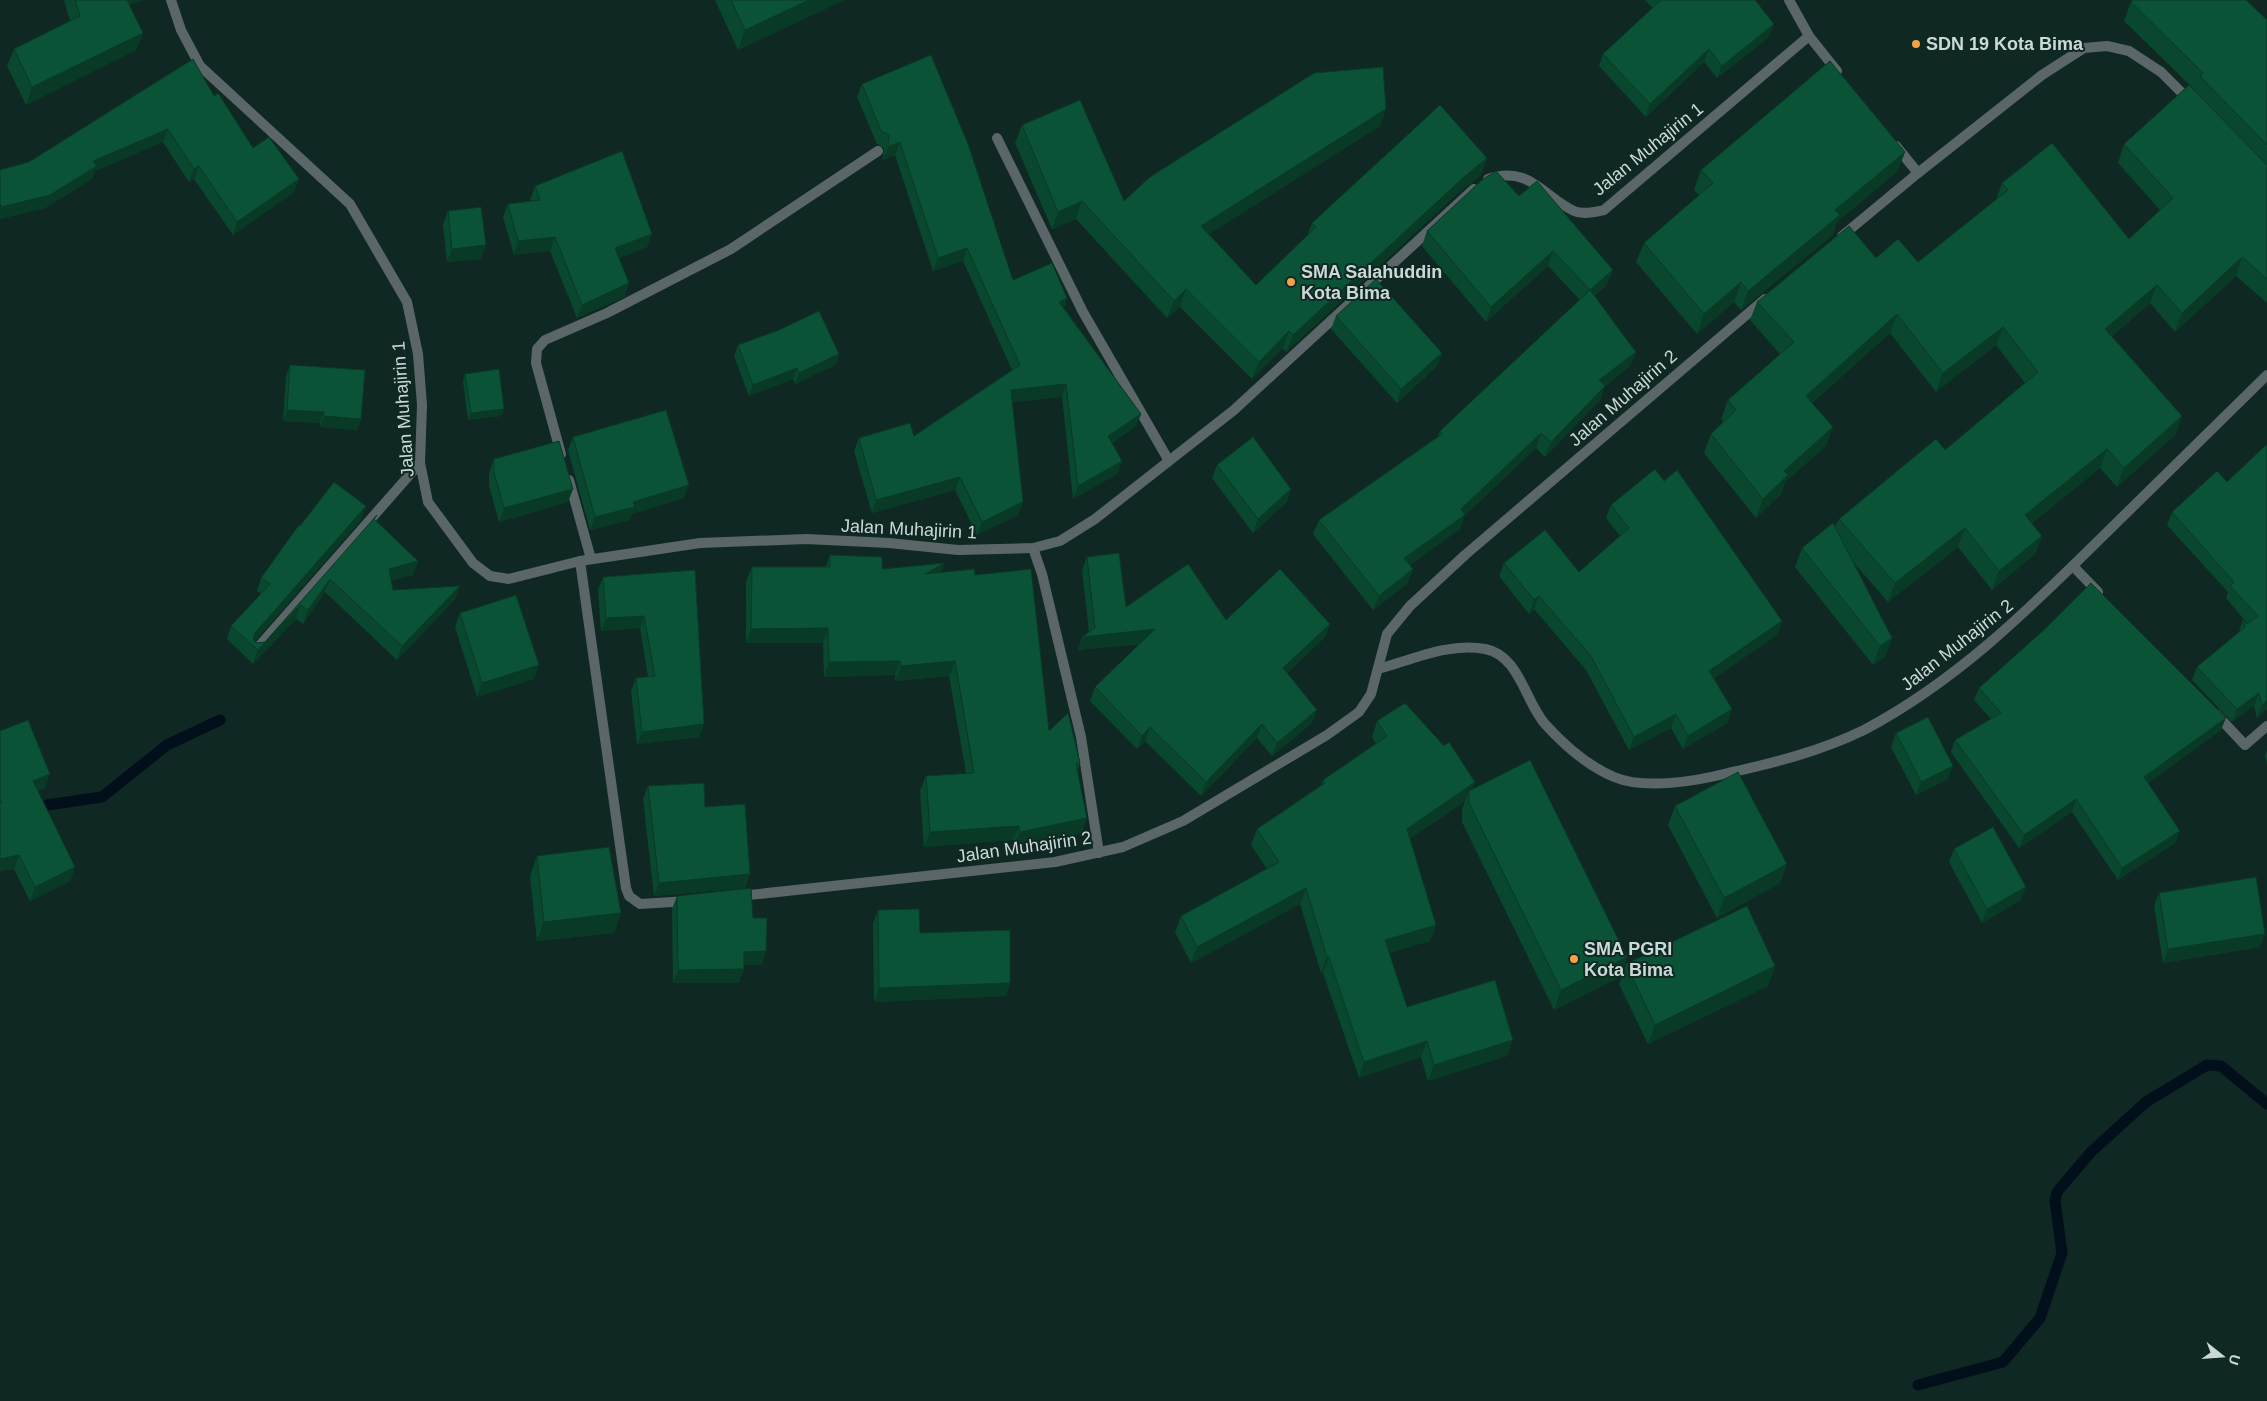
<svg xmlns="http://www.w3.org/2000/svg" width="2267" height="1401" viewBox="0 0 2267 1401" font-family="Helvetica,sans-serif">
  <style>
    .lines { fill: none; stroke-linecap: round; stroke-linejoin: round }
    .stream { stroke: #000f19; stroke-width: 11 }
    .street { stroke: #5b6668; stroke-width: 10 }
    .wall { fill: #09472e }
    .shaded-wall { fill: #083a26 }
    .building { fill: #0b5336; stroke: #083a26 }
    .poi-dot { fill: #f5a246; stroke: #102824; stroke-width: 2 }
    .labels { text-anchor: middle; stroke-width: 4; stroke-linejoin: round; paint-order: stroke }
    .poi-label { font-size: 18px; font-weight: bold; fill: #cbd9d6; stroke: #102824; text-anchor: start }
    .street-label { font-size: 18px; fill: #cbd9d6; stroke: #102824 }
  </style>
  <rect width="100%" height="100%" fill="#102824"/>
  <g class="lines">
    <g class="stream">
      <path d="M32 812 47 805 102 797 167 745 220 720"/>
      <path d="M1918 1385 2003 1362 2040 1318 2062 1253 2055 1201 2057 1192 2091 1152 2146 1102 2207 1065 2221 1066 2267 1104"/>
    </g>
    <g class="street">
      <path d="M171 0 181 30 200 66 350 204 407 302 418 354 422 405 420 463 428 502 473 563 490 576 509 579 580 561 700 543 806 539 889 543 958 550 1033 548 1060 541 1095 519 1234 410 1474 189"/>
      <path d="M1789 0 1809 36 1837 71"/>
      <path d="M997 138 1083 312 1169 461"/>
      <path d="M1896 146 1918 173 2042 75 2084 48 2107 46 2129 51 2161 72 2190 101"/>
      <path d="M1488 179C1530 165 1542 196 1574 211 1583 215 1595 212 1604 210L1809 36"/>
      <path d="M1842 236 1918 173"/>
      <path d="M561 454 536 363 537 349 545 340 607 313 731 249 878 151"/>
      <path d="M569 480 591 559"/>
      <path d="M1033 548 1042 574 1081 737 1099 853"/>
      <path d="M580 561 626 888 629 896 640 904 688 901"/>
      <path d="M2073 566 2098 592"/>
      <path d="M255 651 420 463"/>
      <path d="M1378 669C1411 660 1449 642 1485 649 1519 655 1525 701 1545 724 1564 745 1588 766 1614 777 1645 790 1697 781 1728 773 1774 763 1821 751 1864 730 1955 682 2026 612 2098 541 2155 485 2211 430 2267 375"/>
      <path d="M2216 714 2245 745 2267 726"/>
      <path d="M740 896 1055 862 1123 847 1183 821 1327 735 1359 712 1371 694 1387 634 1410 606 1465 555 1765 299"/>
    </g>
  </g>
  <g class="wall">
    <path d="M64 0H144L129 4 143 33 136 50 26 105 7 66 14 49 70 21Z"/>
    <path d="M715 0H844L738 50Z"/>
    <path d="M1645 0H1755L1769 37 1717 78 1704 62 1646 117 1599 66 1603 54 1653 8Z"/>
    <path d="M2131 2 2267 20V303L2236 276 2175 332 2150 303 2112 336 2182 416 2175 435 2117 487 2100 468 2032 523 2042 536 2035 554 1992 590 1958 547 1888 602 1854 563 1892 638 1885 657 1873 665 1795 567 1802 548 1835 527 1839 519 1945 450 2025 383 1996 345 1936 392 1890 333 1812 403 1826 446 1785 482 1781 494 1756 518 1704 453 1711 434 1723 422 1721 419 1728 400 1780 354 1750 320 1757 302 1876 258 1918 262 1996 200 2002 183 2129 239 2160 210 2118 163 2124 144 2195 90 2124 21Z"/>
    <path d="M862 84 1013 280 1067 298 1064 308 1141 414 1136 426 1112 443 1122 461 1117 474 1073 499 1062 397 1012 402 1023 502 1018 515 977 535 955 490 872 513 854 451 859 438 914 436 1012 370 963 261 933 271 895 155 883 160 884 148 877 144 857 97Z"/>
    <path d="M214 96 253 148 299 179 294 192 233 235 194 179 189 182 163 142 95 171 92 179 45 208 0 219V170L29 162Z"/>
    <path d="M1386 109 1380 126 1209 234 1256 285 1307 236 1312 223 1487 158 1481 175 1457 194 1286 352 1283 348 1252 379 1180 307 1167 318 1076 219 1052 229 1015 143 1022 125 1124 201Z"/>
    <path d="M1905 152 1897 172 1837 222 1833 235 1741 310 1734 302 1697 334 1636 262 1644 243 1699 195 1694 190 1701 170Z"/>
    <path d="M535 186 652 234 647 247 619 258 629 283 624 297 577 318 550 251 514 255 503 217 508 204 531 201 530 200Z"/>
    <path d="M1519 196 1607 285 1594 296 1636 352 1630 366 1605 386 1600 400 1545 457 1536 448 1465 515 1460 529 1410 565 1413 569 1407 584 1373 610 1313 534 1319 520 1438 437 1440 431 1580 300 1548 266 1486 322 1422 246 1427 231Z"/>
    <path d="M448 211 481 259 447 262 443 224Z"/>
    <path d="M1336 316 1442 353 1437 366 1397 403 1331 329Z"/>
    <path d="M738 345 839 354 835 365 795 384 793 379 749 396 734 356Z"/>
    <path d="M290 365 361 419 357 430 320 427V423L283 421 286 376Z"/>
    <path d="M465 374 504 409 501 416 468 420 463 381Z"/>
    <path d="M573 437 684 498 632 514 630 520 590 530 568 450Z"/>
    <path d="M2267 444V709L2257 718 2254 706 2232 722 2192 680 2197 667 2239 632 2243 619 2247 624H2248L2226 598 2228 592 2167 525 2172 512 2227 482Z"/>
    <path d="M494 459 568 502 499 522 489 486V473Z"/>
    <path d="M1217 465 1291 489 1287 502 1253 533 1212 478Z"/>
    <path d="M1611 505 1782 621 1777 635 1714 678 1732 709 1727 723 1683 749 1671 728 1629 750 1586 670 1534 609 1529 614 1499 576 1504 563 1579 572 1620 536 1606 518Z"/>
    <path d="M366 506 361 520 255 641 256 643 265 642 375 520 418 561 413 575 391 580 393 590 455 599 397 660 325 592 303 624 296 619 253 664 227 639 231 626 261 594 257 591 261 578Z"/>
    <path d="M830 555 882 569 941 572 975 575 1049 731 1080 763 1078 769 1082 833 1014 847 1013 840 924 847 920 791 926 776 966 773 949 676 895 681V675L824 677 823 643H746V582L752 567H826Z"/>
    <path d="M1087 557 1126 607 1226 620 1330 624 1325 637 1287 673 1312 723 1272 756 1257 738 1201 796 1145 741 1137 749 1090 701 1095 687 1140 644 1078 650 1082 637 1089 632 1082 570Z"/>
    <path d="M695 570 704 724 699 737 637 744 631 691 636 678 648 677 640 628 601 631 598 589 603 577Z"/>
    <path d="M460 613 534 679 477 697 455 627Z"/>
    <path d="M1979 688 2221 730 2148 783 2175 843 2118 880 2072 812 2019 848 1951 752 1955 740 1991 719 1974 700Z"/>
    <path d="M1377 721 1473 789 1627 957 1620 977 1554 1010 1462 822V810L1465 801 1410 839 1436 925 1430 941 1389 953 1407 1007 1507 1056 1428 1081 1421 1057 1359 1078 1323 973H1321L1300 904 1191 963 1175 932 1181 916 1267 869 1251 845 1257 829 1321 786 1323 780 1376 744 1372 737Z"/>
    <path d="M0 731 45 788 38 791 75 867 70 881 30 901 14 869 0 871Z"/>
    <path d="M1896 733 1948 779 1916 795 1891 747Z"/>
    <path d="M2267 750V765L2265 755Z"/>
    <path d="M648 786 705 807 750 874 745 888 654 896 643 799Z"/>
    <path d="M1675 806 1787 864 1780 883 1717 918 1668 825Z"/>
    <path d="M1954 849 2021 900 1982 923 1949 862Z"/>
    <path d="M537 856 621 913 614 933 537 941 530 876Z"/>
    <path d="M2159 893 2260 947 2163 963 2154 906Z"/>
    <path d="M677 896 753 918 762 965H744L739 983H673L672 909Z"/>
    <path d="M878 910 1010 983 1006 996 874 1002 873 923Z"/>
    <path d="M1626 964 1775 966 1768 986 1648 1044 1619 984Z"/>
  </g>
  <g class="shaded-wall">
    <path d="M119 0H144L116 8Z"/>
    <path d="M809 0H844L738 50 745 30Z"/>
    <path d="M1774 24 1769 37 1717 78 1722 66Z"/>
    <path d="M143 33 136 50 26 105 32 87Z"/>
    <path d="M1709 49 1704 62 1646 117 1650 104Z"/>
    <path d="M1386 109 1380 126 1195 243 1201 226Z"/>
    <path d="M168 129 163 142 95 171 92 179 45 208 0 219V209L1 207 93 161Z"/>
    <path d="M900 142 895 155 883 160 888 147Z"/>
    <path d="M1905 152 1897 172 1837 222 1833 235 1741 310 1748 291 1835 210Z"/>
    <path d="M1487 158 1481 175 1457 194 1286 352 1293 335 1464 177Z"/>
    <path d="M199 166 194 179 189 182 194 169Z"/>
    <path d="M299 179 294 192 233 235 237 222Z"/>
    <path d="M1082 201 1076 219 1052 229 1058 212Z"/>
    <path d="M652 234 647 247 610 261 615 248Z"/>
    <path d="M555 237 550 251 514 255 518 241Z"/>
    <path d="M486 245 481 259 447 262 452 249Z"/>
    <path d="M967 248 963 261 933 271 938 258Z"/>
    <path d="M1553 251 1548 266 1486 322 1491 307Z"/>
    <path d="M2242 257 2236 276 2175 332 2182 313Z"/>
    <path d="M1613 270 1607 285 1584 305 1590 290Z"/>
    <path d="M1741 282 1734 302 1697 334 1704 314Z"/>
    <path d="M629 283 624 297 577 318 582 305Z"/>
    <path d="M2157 285 2150 303 2098 348 2105 329Z"/>
    <path d="M1186 289 1180 307 1167 318 1174 301Z"/>
    <path d="M1067 298 1062 311 1059 302Z"/>
    <path d="M1897 314 1890 333 1799 414 1806 396Z"/>
    <path d="M2003 327 1996 345 1936 392 1943 373Z"/>
    <path d="M1289 331 1283 348 1252 379 1259 362Z"/>
    <path d="M1636 352 1630 366 1593 394 1599 380Z"/>
    <path d="M1442 353 1437 366 1397 403 1401 389Z"/>
    <path d="M839 354 835 365 795 384 799 373Z"/>
    <path d="M797 368 793 379 749 396 753 385Z"/>
    <path d="M1066 384 1062 397 1006 403 1011 390Z"/>
    <path d="M1605 386 1600 400 1545 457 1551 442Z"/>
    <path d="M504 409 501 416 468 420 471 413Z"/>
    <path d="M287 410 324 412 320 423 283 421Z"/>
    <path d="M1141 414 1136 426 1103 449 1108 436Z"/>
    <path d="M324 416 361 419 357 430 320 427Z"/>
    <path d="M2182 416 2175 435 2117 487 2124 468Z"/>
    <path d="M1833 427 1826 446 1785 482 1781 494 1756 518 1763 499 1784 471Z"/>
    <path d="M1541 433 1536 448 1464 515H1465L1460 529 1399 573 1404 558 1461 509Z"/>
    <path d="M2107 449 2100 468 2018 534 2025 515Z"/>
    <path d="M1122 461 1117 474 1073 499 1078 486Z"/>
    <path d="M960 477 955 490 872 513 876 500Z"/>
    <path d="M689 485 684 498 632 514 630 520 590 530 595 517 633 502Z"/>
    <path d="M573 489 568 502 499 522 504 508Z"/>
    <path d="M1291 489 1287 502 1253 533 1258 519Z"/>
    <path d="M1023 502 1018 515 977 535 982 522Z"/>
    <path d="M366 506 361 520 252 644 255 633Z"/>
    <path d="M1965 528 1958 547 1888 602 1895 583Z"/>
    <path d="M2042 536 2035 554 1992 590 1999 571Z"/>
    <path d="M418 561 413 575 385 582 389 569Z"/>
    <path d="M945 563 939 578 925 574Z"/>
    <path d="M1413 569 1407 584 1373 610 1379 596Z"/>
    <path d="M330 579 325 592 303 624 308 610Z"/>
    <path d="M460 586 455 599 397 660 402 646Z"/>
    <path d="M1539 596 1534 609 1529 614 1534 600Z"/>
    <path d="M300 605 296 619 253 664 258 650Z"/>
    <path d="M644 616 640 628 601 631 606 618Z"/>
    <path d="M1782 621 1777 635 1705 685 1709 671Z"/>
    <path d="M1330 624 1325 637 1278 681 1283 668Z"/>
    <path d="M828 628 823 643H746L751 629Z"/>
    <path d="M1155 629 1150 642 1078 650 1082 637Z"/>
    <path d="M1892 638 1885 657 1873 665 1880 646Z"/>
    <path d="M900 661 895 675 824 677 829 662Z"/>
    <path d="M955 661 949 676 895 681 901 666Z"/>
    <path d="M539 665 534 679 477 697 482 683Z"/>
    <path d="M2259 693 2254 706 2232 722 2237 709Z"/>
    <path d="M2267 700V709L2257 718 2262 705Z"/>
    <path d="M1732 709 1727 723 1683 749 1688 736Z"/>
    <path d="M1317 710 1312 723 1272 756 1277 743Z"/>
    <path d="M1676 714 1671 728 1629 750 1634 737Z"/>
    <path d="M2226 718 2221 730 2140 789 2144 777Z"/>
    <path d="M704 724 699 737 637 744 642 732Z"/>
    <path d="M1262 724 1257 738 1201 796 1206 782Z"/>
    <path d="M1150 727 1145 741 1137 749 1142 736Z"/>
    <path d="M1953 766 1948 779 1916 795 1921 782Z"/>
    <path d="M50 774 45 788 28 795 33 781Z"/>
    <path d="M1475 782 1470 798 1469 791 1465 801 1401 845 1407 829Z"/>
    <path d="M2076 799 2072 812 2019 848 2024 835Z"/>
    <path d="M1087 818 1082 833 1014 847 1020 832Z"/>
    <path d="M1019 826 1013 840 924 847 930 832Z"/>
    <path d="M2180 831 2175 843 2118 880 2122 868Z"/>
    <path d="M19 855 14 869 0 871V859Z"/>
    <path d="M1787 864 1780 883 1717 918 1724 898Z"/>
    <path d="M75 867 70 881 30 901 35 887Z"/>
    <path d="M750 874 745 888 654 896 659 883Z"/>
    <path d="M2026 887 2021 900 1982 923 1987 909Z"/>
    <path d="M1306 888 1300 904 1191 963 1197 947Z"/>
    <path d="M621 913 614 933 537 941 544 922Z"/>
    <path d="M1436 925 1430 941 1379 956 1385 940Z"/>
    <path d="M2265 934 2260 947 2163 963 2168 949Z"/>
    <path d="M766 951 762 965H739L744 952Z"/>
    <path d="M1327 957H1329L1323 973H1321Z"/>
    <path d="M1627 957 1620 977 1554 1010 1561 990Z"/>
    <path d="M1775 966 1768 986 1648 1044 1655 1025Z"/>
    <path d="M744 969 739 983H673L678 970Z"/>
    <path d="M1010 983 1006 996 874 1002 879 988Z"/>
    <path d="M1513 1040 1507 1056 1428 1081 1434 1065Z"/>
    <path d="M1427 1041 1421 1057 1359 1078 1364 1062Z"/>
  </g>
  <g class="building">
    <path d="M75 0H127L143 33 32 87 14 49 80 16Z"/>
    <path d="M731 0H809L745 30Z"/>
    <path d="M1661 0H1755L1774 24 1722 66 1709 49 1650 104 1603 54Z"/>
    <path d="M2133 0H2246L2267 20V145L2200 76 2203 73 2131 2Z"/>
    <path d="M931 55 968 144 1013 280 1052 263 1067 298 1059 302 1141 414 1108 436 1122 461 1078 486 1066 384 1011 390 1023 502 982 522 960 477 876 500 859 438 910 423 914 436 1020 365 967 248 938 258 900 142 888 147 889 135 881 131 862 84Z"/>
    <path d="M193 59 214 96 218 93 253 148 269 137 299 179 237 222 199 166 194 169 168 129 93 161 97 166 50 195 1 207 0 203V170L29 162Z"/>
    <path d="M1830 61 1905 152 1835 210 1840 215 1748 291 1741 282 1704 314 1644 243 1713 183 1701 170Z"/>
    <path d="M1383 67 1386 109 1201 226 1256 285 1316 227 1312 223 1440 105 1487 158 1464 177 1293 335 1289 331 1259 362 1186 289 1174 301 1082 201 1058 212 1022 125 1080 100 1124 201 1150 177 1314 73Z"/>
    <path d="M2189 85 2267 165V279L2242 257 2182 313 2157 285 2105 329 2182 416 2124 468 2107 449 2025 515 2042 536 1999 571 1965 528 1895 583 1839 519 1936 439 1945 450 2038 372 2003 327 1943 373 1897 314 1806 396 1833 427 1784 471 1788 475 1763 499 1711 434 1736 410 1728 400 1794 342 1757 302 1849 226 1876 258 1898 239 1918 262 2008 190 2002 183 2052 143 2129 239 2173 198 2124 144Z"/>
    <path d="M622 151 652 234 615 248 629 283 582 305 555 237 518 241 508 204 540 200 535 186Z"/>
    <path d="M1496 171 1519 196 1537 181 1613 270 1590 290 1636 352 1599 380 1605 386 1551 442 1541 433 1461 509 1465 515 1404 558 1413 569 1379 596 1319 520 1442 434 1440 431 1590 290 1553 251 1491 307 1427 231 1483 179Z"/>
    <path d="M481 207 486 245 452 249 448 211Z"/>
    <path d="M1376 279 1442 353 1401 389 1336 316Z"/>
    <path d="M819 311 839 354 799 373 797 368 753 385 738 345 779 330Z"/>
    <path d="M290 365 365 370 361 419 324 416V412L287 410Z"/>
    <path d="M499 369 504 409 471 413 465 374Z"/>
    <path d="M666 410 689 485 633 502 635 507 595 517 573 437Z"/>
    <path d="M1253 437 1291 489 1258 519 1217 465Z"/>
    <path d="M559 441 573 489 504 508 494 472V459Z"/>
    <path d="M2267 444V700L2262 705 2259 693 2237 709 2197 667 2245 627 2243 619 2247 624 2258 616 2230 586 2234 582 2172 512 2217 471 2227 482Z"/>
    <path d="M1655 469 1664 481 1677 470 1782 621 1709 671 1732 709 1688 736 1676 714 1634 737 1591 656 1539 596 1534 600 1504 563 1545 530 1579 572 1629 528 1611 505Z"/>
    <path d="M334 482 366 506 255 633 253 639 256 643 265 642 377 515 374 519 418 561 389 569 393 590 460 586 402 646 330 579 308 610 300 605 258 650 231 626 270 584 261 578 299 525 300 526Z"/>
    <path d="M1833 523 1892 638 1880 646 1802 548Z"/>
    <path d="M1119 553 1126 607 1188 564 1226 620 1280 569 1330 624 1283 668 1317 710 1277 743 1262 724 1206 782 1150 727 1142 736 1095 687 1155 629 1082 637 1095 628 1087 557Z"/>
    <path d="M830 555 882 557V569L945 563 925 574 974 569 975 575 1031 569 1049 731 1068 713 1080 763 1076 764 1087 818 1020 832 1019 826 930 832 926 776 974 773 955 661 901 666 900 661 829 662 828 628 751 629 752 567H830Z"/>
    <path d="M695 570 704 724 642 732 636 678 655 676 644 616 606 618 603 577Z"/>
    <path d="M2091 583 2226 718 2144 777 2180 831 2122 868 2076 799 2024 835 1955 740 2001 713 1979 688 2046 628Z"/>
    <path d="M516 595 539 665 482 683 460 613Z"/>
    <path d="M1405 703 1444 746 1449 742 1475 782 1407 829 1436 925 1385 940 1407 1007 1495 980 1513 1040 1434 1065 1427 1041 1364 1062 1329 957H1327L1306 888 1197 947 1181 916 1279 862 1257 829 1325 783 1323 780 1387 736 1377 721Z"/>
    <path d="M1928 717 1953 766 1921 782 1896 733Z"/>
    <path d="M28 720 50 774 33 781 75 867 35 887 19 855 0 859V803H2L0 798V731Z"/>
    <path d="M1530 760 1627 957 1561 990 1469 803V791Z"/>
    <path d="M1738 772 1787 864 1724 898 1675 806Z"/>
    <path d="M704 783 705 807 745 804 750 874 659 883 648 786Z"/>
    <path d="M1993 827 2026 887 1987 909 1954 849Z"/>
    <path d="M609 847 621 913 544 922 537 856Z"/>
    <path d="M2256 877 2265 934 2168 949 2159 893Z"/>
    <path d="M751 888 753 918H767L766 951 744 952V969L678 970 677 896Z"/>
    <path d="M1747 906 1775 966 1655 1025 1626 964Z"/>
    <path d="M919 909 920 933 1010 930V983L879 988 878 910Z"/>
  </g>
  <g class="poi-dot">
    <circle cx="1916" cy="44" r="5"/>
    <circle cx="1291" cy="282" r="5"/>
    <circle cx="1574" cy="959" r="5"/>
  </g>
  <g class="labels">
    <g class="poi-label">
      <text x="1926" y="50">SDN 19 Kota Bima</text>
      <text x="1301" y="278">SMA Salahuddin<tspan x="1301" dy="21">Kota Bima</tspan></text>
      <text x="1584" y="955">SMA PGRI<tspan x="1584" dy="21">Kota Bima</tspan></text>
    </g>
    <g class="street-label">
      <text transform="translate(1648 149) rotate(-39)" y="6">Jalan Muhajirin 1</text>
      <text transform="translate(1623 398) rotate(-41)" y="6">Jalan Muhajirin 2</text>
      <text transform="translate(403 409) rotate(-94)" y="6">Jalan Muhajirin 1</text>
      <text transform="translate(909 529) rotate(3)" y="6">Jalan Muhajirin 1</text>
      <text transform="translate(1957 645) rotate(-38)" y="6">Jalan Muhajirin 2</text>
      <text transform="translate(1024 847) rotate(-8)" y="6">Jalan Muhajirin 2</text>
    </g>
  </g>
  <g transform="translate(2222 1356) rotate(107)" stroke="#102824" stroke-width="4" paint-order="stroke">
  <path d="M0-4L9 19L0 12L-9 19Z" fill="#cbd9d6"/>
  <text y="-8" font-size="14" font-weight="bold" text-anchor="middle" fill="#cbd9d6">U</text>
  </g>
</svg>
